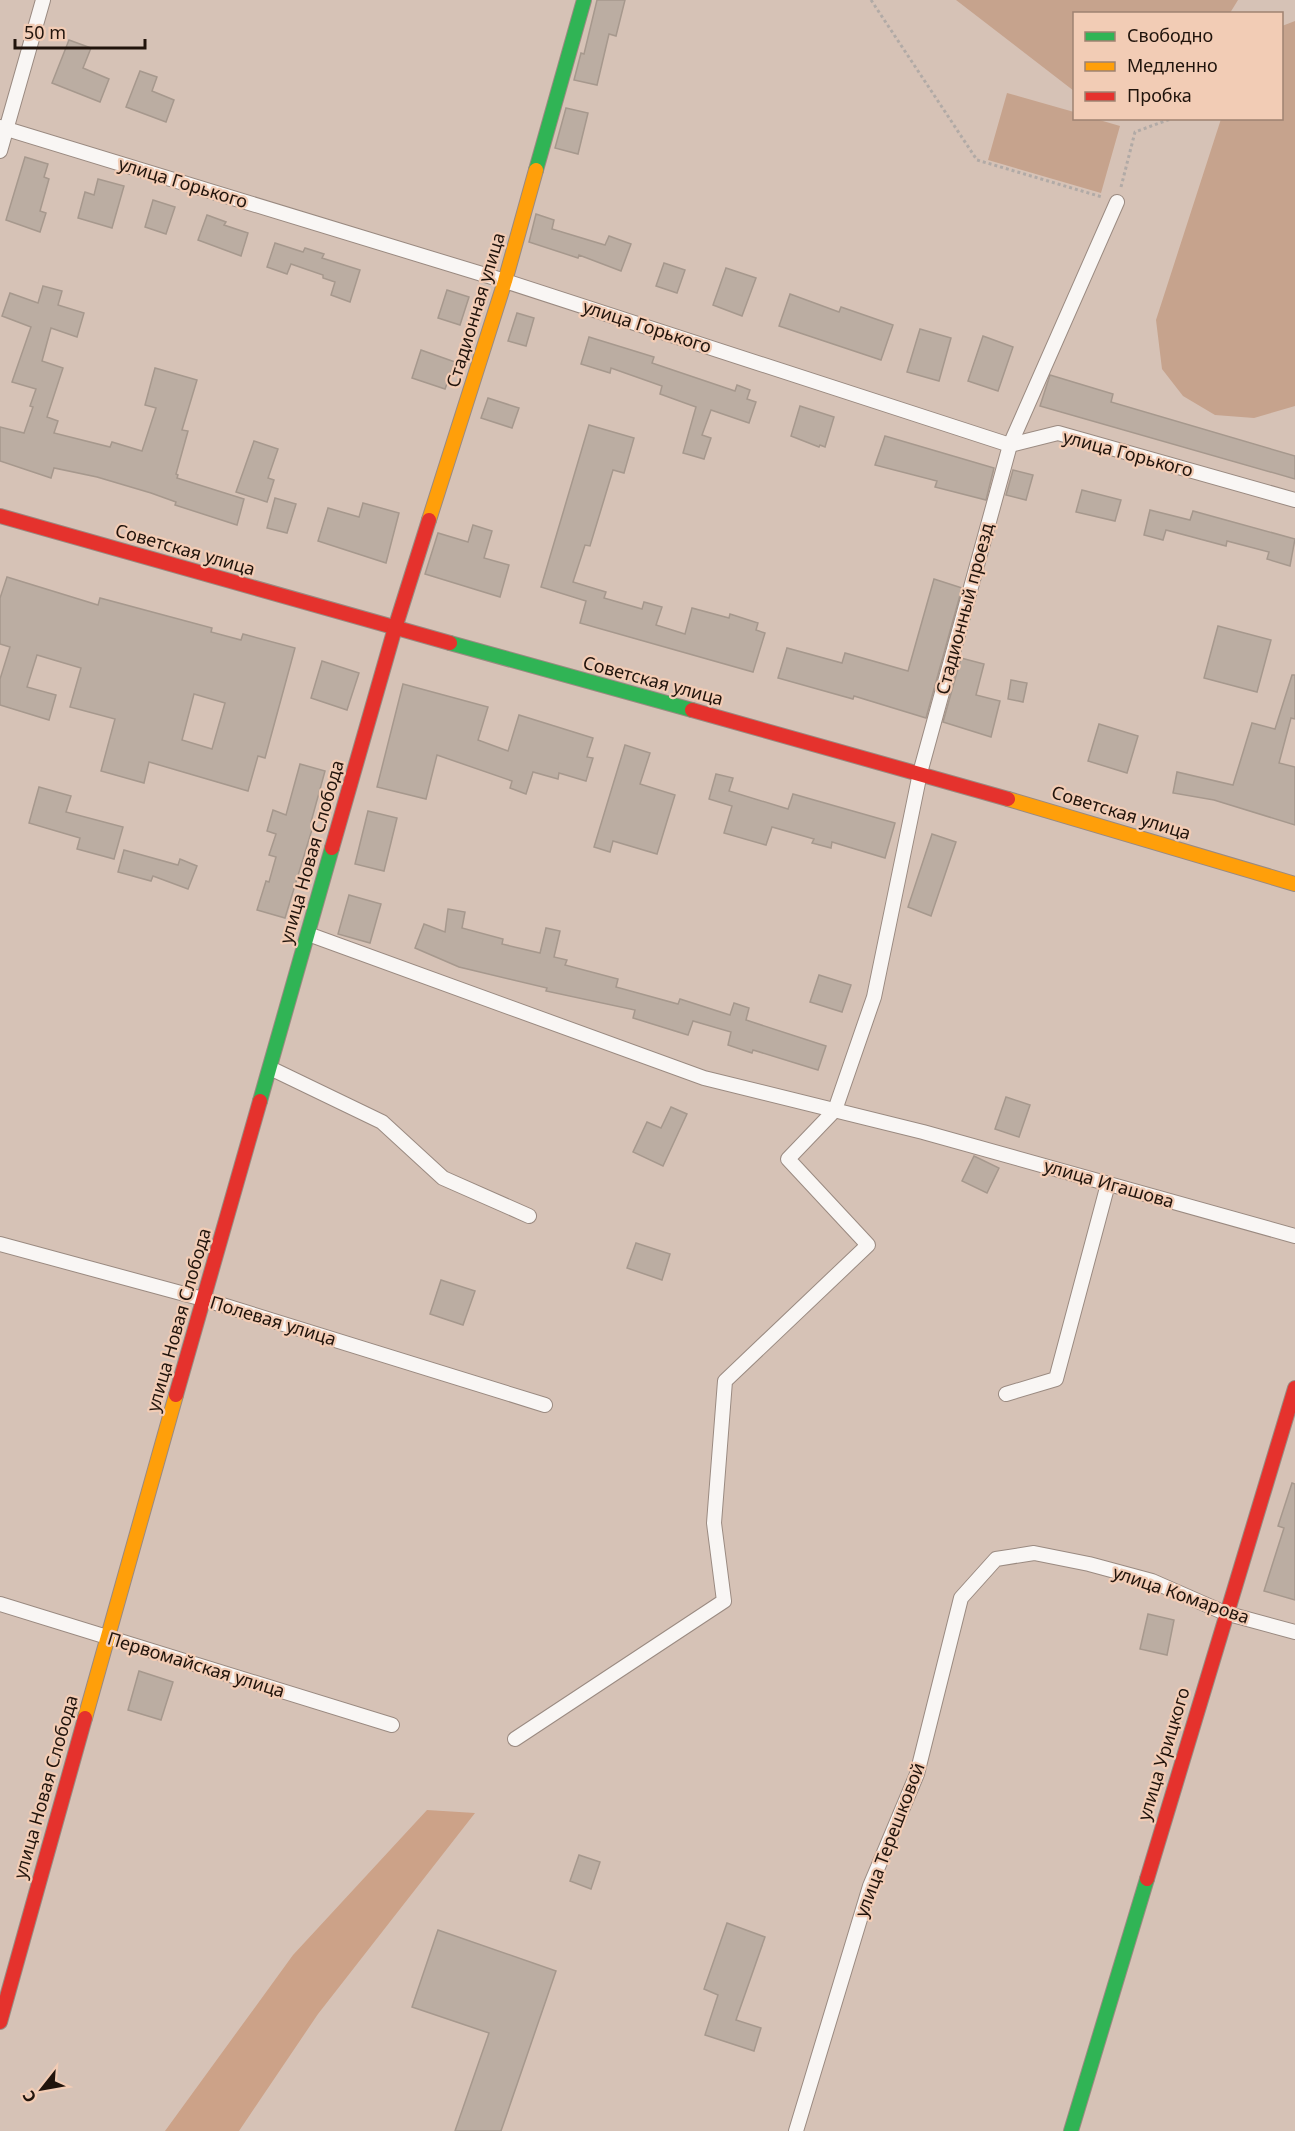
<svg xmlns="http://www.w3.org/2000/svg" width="1295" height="2131" viewBox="0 0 1295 2131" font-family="'Noto Sans',sans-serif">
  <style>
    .green { fill: #c6a38d }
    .forest { fill: #cca288 }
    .building { fill: #bbada2; stroke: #a6988d; stroke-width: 1.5; fill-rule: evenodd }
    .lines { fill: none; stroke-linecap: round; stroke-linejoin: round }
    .street-casing { stroke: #9a8a81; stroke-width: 16 }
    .fast-casing { stroke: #9a8a81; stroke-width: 16 }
    .slow-casing { stroke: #9a8a81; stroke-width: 16 }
    .jam-casing { stroke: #9a8a81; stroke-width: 16 }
    .path { stroke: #b1aaa6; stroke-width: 3; stroke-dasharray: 3 3; stroke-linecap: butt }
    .street { stroke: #f9f6f4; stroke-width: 14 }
    .fast { stroke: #30b455; stroke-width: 14 }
    .slow { stroke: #ff9f0a; stroke-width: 14 }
    .jam { stroke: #e5322d; stroke-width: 14 }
    .labels { text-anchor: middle; stroke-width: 4.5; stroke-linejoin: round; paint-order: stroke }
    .street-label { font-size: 18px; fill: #21140c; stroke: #f2ccb5 }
  </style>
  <rect width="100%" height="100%" fill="#d6c2b6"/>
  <g class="green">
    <path d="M956 0H1238L1230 13 1074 14V91Z"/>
    <path d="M1295 21V406L1254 418 1215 415 1183 396 1162 369 1156 320 1221 119 1282 118V26Z"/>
    <path d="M1007 93 1074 112V118L1096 119 1120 126 1101 193 988 160Z"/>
  </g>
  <path class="forest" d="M427 1810 475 1813 318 2014 239 2131H165L293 1955Z"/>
  <g class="building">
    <path d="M597 0H625L616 36 609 34 597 85 574 80 581 53 584 54Z"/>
    <path d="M69 40 91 48 83 68 109 79 100 102 52 83Z"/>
    <path d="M140 71 157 77 152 91 174 100 166 122 126 107Z"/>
    <path d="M566 108 588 113 578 154 555 148Z"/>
    <path d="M25 157 48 164 44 177 49 179 40 211 46 213 40 232 6 220Z"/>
    <path d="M98 179 124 186 112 228 78 218 85 192 94 195Z"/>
    <path d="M153 200 175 207 166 234 145 227Z"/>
    <path d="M536 214 554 220 552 229 605 245 609 236 631 244 621 271 579 255 578 258 529 242Z"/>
    <path d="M207 215 226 222 224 225 248 233 241 256 198 240Z"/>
    <path d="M275 243 303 252 305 248 324 254 322 258 360 270 350 302 331 295 335 282 323 278V275L291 264 287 274 267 267Z"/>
    <path d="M664 263 685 270 677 293 656 286Z"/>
    <path d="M726 268 756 278 742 316 713 305Z"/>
    <path d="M43 286 62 291 58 305 84 313 77 337 51 328 42 361 63 368 47 417 58 421 54 433 110 447 112 442 142 451 156 408 145 405 155 368 197 380 182 430 188 431 176 474 178 475 177 478 244 499 237 525 175 505 176 502 151 493 97 477 54 468 51 478 0 461V427L24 433 33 407 30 406 36 389 12 382 31 327 2 316 10 293 38 303Z"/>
    <path d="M447 290 469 297 460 325 438 318Z"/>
    <path d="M790 294 839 312 841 307 893 325 881 360 779 326Z"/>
    <path d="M517 313 534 318 526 346 508 341Z"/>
    <path d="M920 329 951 338 939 381 907 372Z"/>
    <path d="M983 336 1013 347 998 391 968 381Z"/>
    <path d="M589 337 654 357 652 363 735 391 737 385 750 390 747 399 756 402 749 423 711 410 702 435 711 438 704 459 683 453 696 407 660 394 662 386 611 368 610 373 581 364Z"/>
    <path d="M421 350 455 362 445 389 412 378Z"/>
    <path d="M1050 375 1113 394 1111 402 1295 456V479L1040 406Z"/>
    <path d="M488 398 519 408 512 428 481 418Z"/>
    <path d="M800 406 834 417 825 447 820 445 819 447 791 436Z"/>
    <path d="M589 425 634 438 624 473 613 470 590 546 585 545 573 582 606 592 604 598 642 609 644 602 662 607 656 625 685 634 692 608 729 618 730 614 758 623 756 630 765 633 753 672 580 623 586 601 541 587Z"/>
    <path d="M885 436 994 468 986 500 935 487 937 481 875 465Z"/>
    <path d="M254 441 278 449 268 478 274 480 267 502 236 492Z"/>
    <path d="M1013 470 1033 475 1026 500 1006 495Z"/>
    <path d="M1082 490 1121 500 1115 521 1076 512Z"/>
    <path d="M275 498 296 504 287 533 267 528Z"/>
    <path d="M363 503 399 513 386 563 318 541 328 508 359 517Z"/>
    <path d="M1150 510 1190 520 1193 511 1295 539 1290 566 1267 559 1269 552 1227 541 1226 546 1166 530 1163 540 1144 535Z"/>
    <path d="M473 525 492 531 484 558 509 565 500 597 425 574 438 533 468 542Z"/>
    <path d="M7 577 98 605 100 598 212 628 211 632 241 640 243 634 295 648 265 758 258 756 248 791 149 762 144 783 101 771 115 719 70 707 81 668 37 655 27 687 56 695 49 720 0 705V679L10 647 0 644V598ZM194 694 225 703 212 749 182 740Z"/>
    <path d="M934 579 962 588 926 718 854 696 853 699 778 678 787 648 842 663 845 653 908 671Z"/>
    <path d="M1218 626 1271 640 1257 692 1204 678Z"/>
    <path d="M961 658 984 664 976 695 1000 701 991 737 943 722Z"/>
    <path d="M322 661 359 673 347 710 311 698Z"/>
    <path d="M1292 675H1295V719L1291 718 1279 763 1295 767V825L1214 800 1173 793 1177 772 1233 785 1252 723 1275 729Z"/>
    <path d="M1011 680 1027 683 1023 702 1008 699Z"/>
    <path d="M403 684 488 707 478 740 508 751 519 715 593 738 587 757 593 758 586 781 559 773 558 779 533 772 526 794 510 788 512 781 437 755 426 799 377 787Z"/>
    <path d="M1099 724 1138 736 1127 773 1088 761Z"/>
    <path d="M625 745 650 753 640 784 675 795 657 854 613 841 610 852 594 847Z"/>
    <path d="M300 764 325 771 311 822 314 823 285 918 257 910 266 881 269 882 276 857 269 855 276 834 267 831 273 810 286 815Z"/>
    <path d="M716 774 733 778 729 791 788 809 793 794 895 823 885 858 832 842 831 848 812 843 814 839 772 827 766 845 724 833 732 806 709 799Z"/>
    <path d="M39 787 71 796 66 812 123 827 114 859 77 849 80 838 29 823Z"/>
    <path d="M368 811 397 818 384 871 355 864Z"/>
    <path d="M932 834 956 842 931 916 908 907Z"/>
    <path d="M124 850 178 865 180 859 197 866 188 889 153 876 151 881 118 872Z"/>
    <path d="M349 895 381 904 370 943 338 934Z"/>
    <path d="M448 909 465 912 462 928 503 939 502 944 540 953 546 928 560 931 554 957 567 960 565 965 618 979 616 987 678 1004 680 999 730 1015 734 1003 749 1008 746 1020 826 1046 818 1070 753 1050 752 1053 728 1045 731 1032 700 1023 693 1021 688 1035 633 1018 635 1010 546 991 547 988 459 967 415 948 424 924 445 932Z"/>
    <path d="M819 975 851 985 842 1012 810 1002Z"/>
    <path d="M1006 1097 1030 1105 1019 1137 995 1129Z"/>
    <path d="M671 1107 687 1114 663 1166 633 1152 647 1122 661 1128Z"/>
    <path d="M974 1156 999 1168 987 1193 962 1181Z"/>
    <path d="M636 1243 670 1254 662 1280 627 1268Z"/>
    <path d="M441 1280 475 1291 463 1325 430 1314Z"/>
    <path d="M1292 1483 1295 1484V1600L1264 1591 1284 1528 1278 1526Z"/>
    <path d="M1148 1614 1174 1620 1167 1655 1140 1649Z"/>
    <path d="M139 1671 173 1682 161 1720 128 1710Z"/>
    <path d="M579 1855 600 1862 591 1889 570 1881Z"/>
    <path d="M727 1923 765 1937 736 2020 761 2028 754 2051 705 2035 718 1995 704 1989Z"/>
    <path d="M438 1930 556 1971 501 2131H455L489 2033 412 2007Z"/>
  </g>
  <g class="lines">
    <defs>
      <g id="street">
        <path d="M0 127 505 281 1010 445 1058 433 1295 500"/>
        <path d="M0 151 43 0"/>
        <path d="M308 934 704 1078 923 1132 1295 1236"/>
        <path d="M270 1068 382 1122 443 1178 529 1216"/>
        <path d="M0 1244 203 1299 545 1405"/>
        <path d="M1006 1394 1056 1379 1108 1184"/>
        <path d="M0 1604 392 1725"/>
        <path d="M515 1739 724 1601 714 1523 725 1381 868 1245 788 1159 835 1110 874 997 920 773 1010 445 1117 202"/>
        <path d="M796 2131 870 1886 917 1774 961 1598 996 1559 1034 1553 1089 1564 1152 1581 1225 1613 1295 1632"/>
      </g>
      <g id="fast">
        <path d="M536 170 584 0"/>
        <path d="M450 643 692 710"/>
        <path d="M260 1101 332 848"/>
        <path d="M1071 2131 1147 1879"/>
      </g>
      <g id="slow">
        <path d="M429 520 505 281 536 170"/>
        <path d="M1008 799 1295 884"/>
        <path d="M85 1718 176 1395"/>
      </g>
      <g id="jam">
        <path d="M0 516 450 643"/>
        <path d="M692 710 1008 799"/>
        <path d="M332 848 395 628 429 520"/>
        <path d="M176 1395 260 1101"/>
        <path d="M1147 1879 1295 1388"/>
        <path d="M0 2022 85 1718"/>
      </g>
    </defs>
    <use href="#street" class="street-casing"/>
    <use href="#fast" class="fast-casing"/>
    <use href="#slow" class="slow-casing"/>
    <use href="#jam" class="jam-casing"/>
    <g class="path">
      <path d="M871 0 977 160 1102 197"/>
      <path d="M1121 187 1135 132 1173 118"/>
    </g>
    <use href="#street" class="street"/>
    <use href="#fast" class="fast"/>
    <use href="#slow" class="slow"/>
    <use href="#jam" class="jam"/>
  </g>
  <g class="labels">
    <g class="street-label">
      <text transform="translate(183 183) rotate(17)" y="6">улица Горького</text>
      <text transform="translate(476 310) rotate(-73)" y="6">Стадионная улица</text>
      <text transform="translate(647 327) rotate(18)" y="6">улица Горького</text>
      <text transform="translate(1128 454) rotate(15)" y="6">улица Горького</text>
      <text transform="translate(185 550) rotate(16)" y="6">Советская улица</text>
      <text transform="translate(965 609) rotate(-75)" y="6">Стадионный проезд</text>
      <text transform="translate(653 681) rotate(15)" y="6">Советская улица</text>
      <text transform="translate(1121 813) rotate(17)" y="6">Советская улица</text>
      <text transform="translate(312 852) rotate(-74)" y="6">улица Новая Слобода</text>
      <text transform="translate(1109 1184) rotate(16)" y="6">улица Игашова</text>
      <text transform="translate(179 1320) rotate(-74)" y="6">улица Новая Слобода</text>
      <text transform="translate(273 1321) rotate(17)" y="6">Полевая улица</text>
      <text transform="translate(1181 1595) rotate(19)" y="6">улица Комарова</text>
      <text transform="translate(196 1665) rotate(17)" y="6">Первомайская улица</text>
      <text transform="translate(1164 1754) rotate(-73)" y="6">улица Урицкого</text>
      <text transform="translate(46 1787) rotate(-74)" y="6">улица Новая Слобода</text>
      <text transform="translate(890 1840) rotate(-69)" y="6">улица Терешковой</text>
    </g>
  </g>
  <rect x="1073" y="12" width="210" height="108" fill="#f2ccb5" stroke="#9e8271" stroke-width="1.5"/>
  <rect x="1085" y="32" width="30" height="9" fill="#30b455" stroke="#9e8271" stroke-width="1.5"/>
  <text x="1127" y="42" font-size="18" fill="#21140c">Свободно</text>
  <rect x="1085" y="62" width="30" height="9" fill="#ff9f0a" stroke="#9e8271" stroke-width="1.5"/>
  <text x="1127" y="72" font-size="18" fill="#21140c">Медленно</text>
  <rect x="1085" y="92" width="30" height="9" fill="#e5322d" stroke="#9e8271" stroke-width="1.5"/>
  <text x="1127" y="102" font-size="18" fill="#21140c">Пробка</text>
  <g transform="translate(42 2089) rotate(239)" stroke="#f2ccb5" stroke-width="4.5" paint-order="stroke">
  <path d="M0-4.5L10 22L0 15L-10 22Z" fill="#21140c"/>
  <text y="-9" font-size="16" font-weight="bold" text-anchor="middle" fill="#21140c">С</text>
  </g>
  <path d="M15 39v9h130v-9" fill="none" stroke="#21140c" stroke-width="3"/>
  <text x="24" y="39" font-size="18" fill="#21140c" stroke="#f2ccb5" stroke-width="4.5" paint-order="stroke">50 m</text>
</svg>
